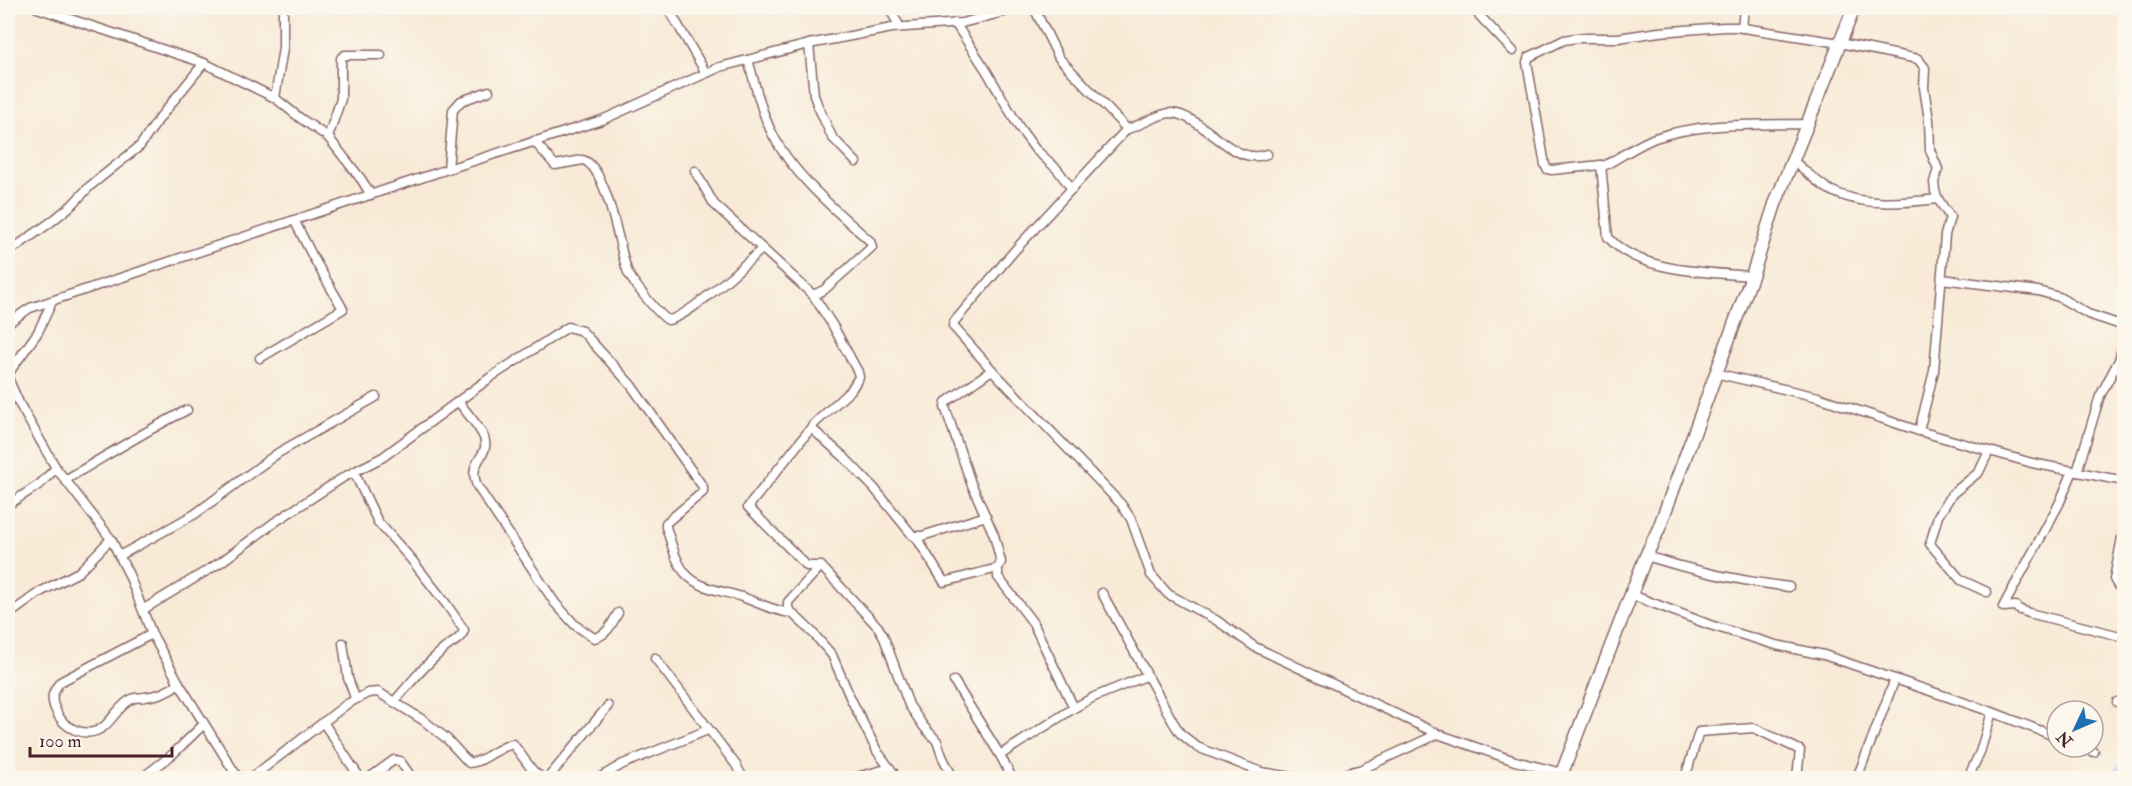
<svg xmlns="http://www.w3.org/2000/svg" width="2132" height="786" viewBox="0 0 2132 786" font-family="'IM FELL Double Pica',serif">
  <style>
    .lines { fill: none; stroke-linecap: round; stroke-linejoin: round }
    .river { stroke: #81b9f1; stroke-width: 16 }
    .minor-casing { stroke: #876667; stroke-width: 11 }
    .secondary-casing { stroke: #876667; stroke-width: 15 }
    .minor { stroke: #fff; stroke-width: 8 }
    .secondary { stroke: #fff; stroke-width: 12 }
  </style>
  <rect width="100%" height="100%" fill="#fbf7ec"/>
  <filter id="ink" filterUnits="userSpaceOnUse"><feTurbulence type="fractalNoise" baseFrequency=".0167" numOctaves="2"/><feDisplacementMap in="SourceGraphic" scale="12" xChannelSelector="R" yChannelSelector="G"/><feConvolveMatrix kernelMatrix="1 2 1 2 8 2 1 2 1" color-interpolation-filters="sRGB"/></filter>
  <filter id="wash" filterUnits="userSpaceOnUse"><feTurbulence type="fractalNoise" baseFrequency=".008" numOctaves="4" result="noise"/><feDisplacementMap in="SourceGraphic" scale="24" xChannelSelector="R" yChannelSelector="G"/><feGaussianBlur stdDeviation="1.35" result="paint"/><feColorMatrix in="noise" values="0 0 0 0 0 0 0 0 0 0 0 0 0 0 0 0 0 1.4 0 .05"/><feComposite in="paint" operator="in"/></filter>
  <g filter="url(#wash)">
    <rect width="100%" height="100%" fill="#f8ead7"/>
    <g class="lines">
      <path class="river" d="M2119 778 2124 771"/>
    </g>
  </g>
  <g filter="url(#ink)">
    <g class="lines">
      <defs>
        <g id="minor">
          <path d="M37 8 204 63 275 98 300 118 328 137 361 179 371 195"/>
          <path d="M668 8 706 73"/>
          <path d="M889 8 900 27"/>
          <path d="M1034 8 1059 58 1127 129C1140 126 1159 113 1171 113 1204 115 1233 168 1267 154"/>
          <path d="M1475 8 1477 13 1513 51"/>
          <path d="M955 23 986 70 1019 127 1035 149 1057 169 1072 189"/>
          <path d="M1742 28 1744 8"/>
          <path d="M809 44 814 95 817 104 832 137 856 162"/>
          <path d="M275 98 283 48V8"/>
          <path d="M1127 129 1015 250 954 322 953 326 992 370 1121 504 1131 519 1151 575 1168 594 1216 620 1255 647 1438 734"/>
          <path d="M328 137 341 99V58L345 55H381"/>
          <path d="M534 141 555 165 583 160C607 167 619 247 627 270 630 280 659 315 668 320 688 318 745 264 762 249"/>
          <path d="M1793 161C1805 170 1817 183 1830 190 1862 207 1903 203 1938 199"/>
          <path d="M1601 165 1552 170 1547 169 1545 165 1527 62 1529 57 1564 40 1576 38H1618L1659 32 1724 27H1737L1840 43 1918 59 1925 68 1924 88 1929 120 1930 150 1938 169 1934 182 1935 191 1938 199 1950 217 1945 235 1934 371 1919 431"/>
          <path d="M448 169 453 110 461 101 489 91"/>
          <path d="M695 171 714 204 813 295 824 290 872 247 870 241C836 211 790 172 771 131 760 109 755 83 748 60"/>
          <path d="M8 250 17 246 51 222 72 205 90 186 140 146 161 116 204 63"/>
          <path d="M1752 276C1708 272 1638 273 1608 237L1601 165 1602 167C1619 158 1637 145 1655 138 1703 122 1757 125 1807 124"/>
          <path d="M1942 279 2038 291 2059 297 2088 314 2124 326"/>
          <path d="M813 295 833 326 858 372 859 377 851 390 815 423 748 507 807 566H821L878 627 883 635 909 705 924 727 937 741 942 756 953 778"/>
          <path d="M8 323 30 308 448 169 602 120 720 67 809 44 892 28 962 23 1019 8"/>
          <path d="M260 358 343 309 313 257 294 220"/>
          <path d="M1715 373 1818 397 1919 431 2032 463 2124 481"/>
          <path d="M8 374 38 332 52 302"/>
          <path d="M8 378 20 405 56 468 111 539 129 575 152 634 179 683 238 778"/>
          <path d="M458 401C465 411 483 430 485 441 488 458 467 461 477 486L555 603 575 625 594 638C607 636 612 623 618 613"/>
          <path d="M811 428 843 456 874 488 913 536H922L986 516"/>
          <path d="M2073 471 2059 504 2003 607 2016 606 2018 609 2029 613 2124 637"/>
          <path d="M354 472 378 522 411 559 447 605 464 630C462 639 451 643 444 649 425 665 410 683 394 702"/>
          <path d="M2077 472 2100 396 2119 360 2124 342"/>
          <path d="M65 480C106 456 145 431 187 410"/>
          <path d="M8 505 40 484 56 468"/>
          <path d="M2124 527 2114 579 2118 586 2124 587"/>
          <path d="M916 537 944 582 998 568 1001 562 994 535 971 483 945 407 946 402 992 370"/>
          <path d="M119 556 195 514 278 453 376 397"/>
          <path d="M1646 556C1693 571 1740 581 1789 587"/>
          <path d="M821 566 788 602V609L813 633 832 655 850 697 877 751 897 778"/>
          <path d="M998 568V577L1033 623 1074 708"/>
          <path d="M1987 592 1961 580 1930 544 1938 516 1952 494 1979 472 1989 451"/>
          <path d="M1102 593 1173 722 1180 733 1197 747 1261 772 1298 778"/>
          <path d="M1632 595 1710 625 1776 645 1824 655 1992 712 2057 737"/>
          <path d="M144 609 221 562 275 522 344 477 383 457 491 377 568 327 582 331 631 385 703 487V492L666 523V527C671 541 675 562 686 574 699 589 724 591 742 597 759 603 773 611 791 613"/>
          <path d="M8 615 40 592 79 572 111 539"/>
          <path d="M152 634 60 682C52 693 50 698 56 711 63 728 85 739 102 728 113 720 119 705 132 699 135 697 141 698 145 697 159 695 168 692 179 683"/>
          <path d="M343 643 348 678 355 698"/>
          <path d="M655 658 736 765 743 778"/>
          <path d="M954 681 1000 755"/>
          <path d="M2117 702 2124 706"/>
          <path d="M323 722 360 778"/>
          <path d="M2082 747 2094 752"/>
          <path d="M142 778 173 754 204 724"/>
          <path d="M251 778 347 704 368 693 378 692 423 720 447 739 469 763C485 762 497 747 513 744L533 771 542 778"/>
          <path d="M369 778 394 760 400 761 412 778"/>
          <path d="M548 778 608 706"/>
          <path d="M599 778 623 764 708 730"/>
          <path d="M853 778 890 768"/>
          <path d="M1012 778 1000 755 1074 708 1094 697 1146 676"/>
          <path d="M1329 778 1362 769 1438 734 1515 761 1562 773"/>
          <path d="M1685 778 1699 732 1754 728 1800 750 1797 778"/>
          <path d="M1857 778 1895 679"/>
          <path d="M1968 778 1980 752 1992 712"/>
        </g>
        <path id="secondary" d="M1560 778 1646 556 1659 528 1752 276 1775 204 1854 8"/>
      </defs>
      <use href="#minor" class="minor-casing"/>
      <use href="#secondary" class="secondary-casing"/>
      <use href="#minor" class="minor"/>
      <use href="#secondary" class="secondary"/>
    </g>
  </g>
  <rect width="2132" height="786" fill="none" stroke="#fbf7ec" stroke-width="30"/>
  <g transform="translate(2075 729) rotate(226)"><circle r="28" fill="#fbf7ec" stroke="#b4a19f" stroke-width="1.5"/>
  <path d="M0-4.5L10 22L0 15L-10 22Z" fill="#1f6fb2"/>
  <text y="-9" font-size="16" font-weight="bold" text-anchor="middle" fill="#4a1f2b">N</text>
  </g>
  <path d="M30 747v9h142v-9" fill="none" stroke="#4a1f2b" stroke-width="3"/>
  <text x="39" y="747" font-size="18" fill="#4a1f2b" stroke="#fbf7ec" stroke-width="4.5" paint-order="stroke">100 m</text>
</svg>
